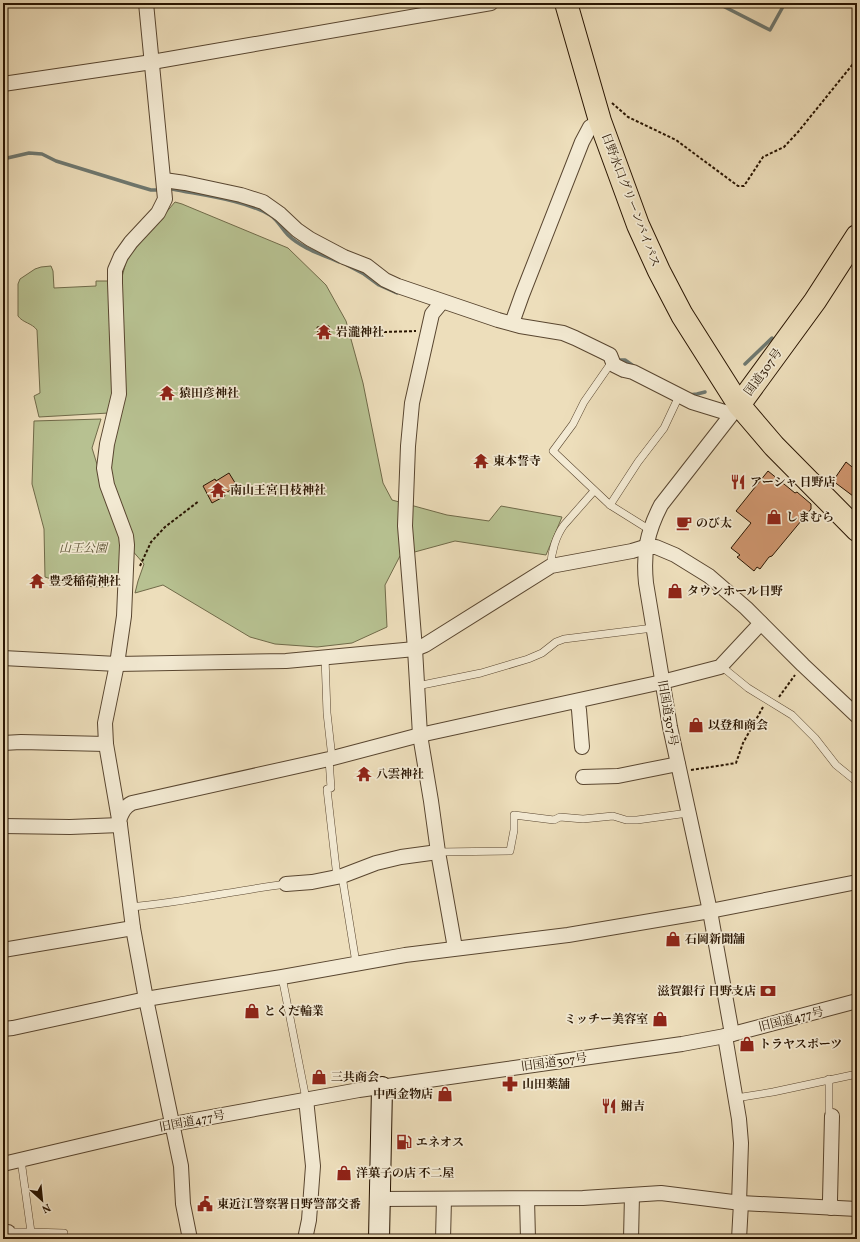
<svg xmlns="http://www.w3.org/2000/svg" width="860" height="1242" viewBox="0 0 860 1242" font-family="Vollkorn,'Noto Serif JP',serif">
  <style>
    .green { fill: #b7c191; stroke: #706a49 }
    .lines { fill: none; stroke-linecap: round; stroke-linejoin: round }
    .stream { stroke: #6e7870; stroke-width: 3.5 }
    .building { fill: #ce956e; stroke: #281401 }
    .lane-casing { stroke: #594630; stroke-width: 8 }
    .street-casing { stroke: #594630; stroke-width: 16 }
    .secondary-casing { stroke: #281401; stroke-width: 22 }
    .highway-casing { stroke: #281401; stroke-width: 24 }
    .path { stroke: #281401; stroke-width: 2; stroke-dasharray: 3 2; stroke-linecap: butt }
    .lane { stroke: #f3ead3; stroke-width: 7 }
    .street { stroke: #f3ead3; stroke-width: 14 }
    .secondary { stroke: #f3ead3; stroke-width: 20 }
    .highway { stroke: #eddebb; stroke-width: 22 }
    .labels { text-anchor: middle; stroke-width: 3.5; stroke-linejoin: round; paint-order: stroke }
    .street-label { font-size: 12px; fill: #281401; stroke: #f3ead3 }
    .poi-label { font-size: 12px; font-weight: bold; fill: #281401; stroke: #f3ead3; text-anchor: start }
    .park-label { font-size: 12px; font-style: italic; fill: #5a5133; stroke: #f3ead3 }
  </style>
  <rect width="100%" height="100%" fill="#eddebb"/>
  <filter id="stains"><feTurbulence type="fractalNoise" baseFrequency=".005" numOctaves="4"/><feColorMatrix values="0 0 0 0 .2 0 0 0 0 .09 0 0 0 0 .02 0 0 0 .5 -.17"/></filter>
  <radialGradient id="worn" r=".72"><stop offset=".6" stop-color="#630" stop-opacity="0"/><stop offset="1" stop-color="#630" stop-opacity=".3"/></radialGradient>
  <g class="green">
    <path d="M175 202 182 204 288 248 326 285 346 321 363 383 383 483 392 500 447 515 489 521 501 506 562 517 546 555 455 541 400 556 385 585 387 627 352 643 317 647 275 644 250 637 163 585 135 593 138 581 144 564 130 548 111 476 108 453 122 277 127 258Z"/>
    <path d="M51 266 53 271 54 288 96 286V281H108L111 286 116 393 109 413 39 417 34 396 40 393 37 330C32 323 23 323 18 316V284L20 279 35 269 41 267Z"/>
    <path d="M101 419 92 448 122 546 119 582 105 587 73 586 45 577 44 529 32 484 34 421Z"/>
  </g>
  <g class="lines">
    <g class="stream">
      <path d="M717 3 770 30 785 3"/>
      <path d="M3 159 29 153 42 154 56 161 134 185 151 190H161"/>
      <path d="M167 189H172C201 195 245 200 270 215 277 219 282 229 288 235 301 248 323 255 339 262"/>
      <path d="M347 265 364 274 379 285 397 293"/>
      <path d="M616 360H625L635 367"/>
      <path d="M745 364 772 338"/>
      <path d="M688 395 697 394 705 392"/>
    </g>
  </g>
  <g class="building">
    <path d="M329 326 330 337 319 339 317 327Z"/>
    <path d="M170 387 172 390 166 394 164 391Z"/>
    <path d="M846 462 857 471V499L833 481Z"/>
    <path d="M768 471 795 493 797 492 811 504V509L772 556 769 557 760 569 757 567 754 571 737 557 740 555 731 548 751 523 736 511Z"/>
    <path d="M229 473 237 486 224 494 225 496 212 503 203 486 215 479 216 481Z"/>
    <path d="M33 577 41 578 40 584 34 583Z"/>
  </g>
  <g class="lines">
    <defs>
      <g id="lane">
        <path d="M614 365 609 366 584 402 573 424 553 451 610 505 650 530"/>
        <path d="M610 505 638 462 664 428 679 396"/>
        <path d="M551 566C551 552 556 536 564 525L594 491"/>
        <path d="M325 657 327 713 332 758"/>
        <path d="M721 666 748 688 792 715 815 738 836 765 857 782"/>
        <path d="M417 686 481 673 528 659 542 653 556 642 564 639 653 628"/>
        <path d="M329 759 331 788 327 789 337 877"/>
        <path d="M438 852 510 851 514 830V815L554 820 560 817 583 819 613 816 626 820H637L688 813"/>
        <path d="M342 876 356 963"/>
        <path d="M131 907C183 902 234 891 286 884"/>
        <path d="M282 977 306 1099"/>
        <path d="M829 1079V1112L832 1116"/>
        <path d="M736 1098 773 1092 857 1074"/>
        <path d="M21 1160 31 1232"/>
        <path d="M8 1232H31L64 1233V1239"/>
      </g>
      <g id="street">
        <path d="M146 3 165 199 158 213 131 242 121 256 115 270V283L119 394 107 444 104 468 107 485 126 536 127 545 124 616 117 664 105 723 106 744 120 825 133 928 146 999 181 1166 183 1204 190 1239"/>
        <path d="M3 84 152 62 491 3"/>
        <path d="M164 180 185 183 241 195 263 202 280 214 297 230 310 239 344 257 367 266 385 280 398 286 498 320 520 326 563 333 575 338 610 355 614 365 624 370 633 372 692 402 731 414"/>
        <path d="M442 302 432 314 412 403 408 446 405 526 415 649 420 735 431 801 438 852 455 948"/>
        <path d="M512 323 522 295 582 142 590 127 600 121"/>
        <path d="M3 658 117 664 286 661 415 649 425 645 551 566 632 551 645 547H656L675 555 709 576 746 608 803 665 857 716"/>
        <path d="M577 701 579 710 582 747"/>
        <path d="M3 743 21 742 106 744"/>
        <path d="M583 777 618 776 678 764"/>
        <path d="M119 820C122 813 124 807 132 803L329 759 420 735 662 682 720 667 761 623"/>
        <path d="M3 826 70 827 120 825"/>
        <path d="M286 884 312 882 342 876 376 863 401 857 438 852"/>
        <path d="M3 950 133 928"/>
        <path d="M3 1029 13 1028 146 999 194 991 282 977 405 955 568 935 710 911 857 882"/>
        <path d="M732 1034 710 911 670 727 646 583C643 553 647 532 661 505L739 405"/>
        <path d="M725 1036 739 1119 741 1143 739 1203"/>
        <path d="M3 1164 173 1124 359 1090 682 1044 725 1036 857 1001"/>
        <path d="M380 1199 583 1198 661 1193 741 1203 857 1209"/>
        <path d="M527 1199 528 1239"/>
        <path d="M831 1208 830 1200 832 1116"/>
        <path d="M8 1239V1232"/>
        <path d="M305 1239 309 1220 313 1166 306 1099"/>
        <path d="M443 1239 444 1199"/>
        <path d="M631 1239 632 1195"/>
        <path d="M739 1239 741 1203"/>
      </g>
      <path id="secondary" d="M379 1239 382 1087"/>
      <g id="highway">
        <path d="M566 3 600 121 638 225 659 271 682 315 739 405 774 446 857 530"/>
        <path d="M739 405 815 301 857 236"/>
      </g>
    </defs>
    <use href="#lane" class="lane-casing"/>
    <use href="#street" class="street-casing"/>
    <use href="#secondary" class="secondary-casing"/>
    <use href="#highway" class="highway-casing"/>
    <g class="path">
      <path d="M612 103 628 117 676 140 738 186H744L763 157 784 147 798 132 857 59"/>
      <path d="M354 333 416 331"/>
      <path d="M140 566 151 542 165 527 199 501"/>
      <path d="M779 697 795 675"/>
      <path d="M691 770 736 763 743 743 763 707"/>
    </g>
    <use href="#lane" class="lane"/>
    <use href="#street" class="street"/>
    <use href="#secondary" class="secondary"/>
    <use href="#highway" class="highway"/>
  </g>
  <defs>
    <symbol id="temple-bare" viewBox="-9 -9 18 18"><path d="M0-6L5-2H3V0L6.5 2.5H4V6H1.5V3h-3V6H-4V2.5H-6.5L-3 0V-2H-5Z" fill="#8f2418" stroke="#f3ead3" stroke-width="2.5" paint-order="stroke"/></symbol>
    <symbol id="restaurant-bare" viewBox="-9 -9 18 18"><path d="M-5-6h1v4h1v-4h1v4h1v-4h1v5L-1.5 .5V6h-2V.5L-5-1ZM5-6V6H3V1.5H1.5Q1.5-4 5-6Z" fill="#8f2418" stroke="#f3ead3" stroke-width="2.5" paint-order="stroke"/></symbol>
    <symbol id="shop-bare" viewBox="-9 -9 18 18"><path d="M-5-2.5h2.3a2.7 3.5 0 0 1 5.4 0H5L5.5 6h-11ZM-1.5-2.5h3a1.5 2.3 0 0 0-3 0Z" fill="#8f2418" stroke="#f3ead3" stroke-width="2.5" paint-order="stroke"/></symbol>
    <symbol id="cafe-bare" viewBox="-9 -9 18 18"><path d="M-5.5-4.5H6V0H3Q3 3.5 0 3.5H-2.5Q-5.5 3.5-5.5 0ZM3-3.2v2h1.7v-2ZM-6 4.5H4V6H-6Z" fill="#8f2418" stroke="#f3ead3" stroke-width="2.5" paint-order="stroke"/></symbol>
    <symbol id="bank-bare" viewBox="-9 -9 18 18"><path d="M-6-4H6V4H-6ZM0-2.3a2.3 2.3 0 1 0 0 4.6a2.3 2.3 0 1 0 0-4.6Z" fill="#8f2418" stroke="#f3ead3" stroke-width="2.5" paint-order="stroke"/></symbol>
    <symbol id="pharmacy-bare" viewBox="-9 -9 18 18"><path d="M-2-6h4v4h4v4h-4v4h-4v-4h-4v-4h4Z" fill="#8f2418" stroke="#f3ead3" stroke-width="2.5" paint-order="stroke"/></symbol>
    <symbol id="fuel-bare" viewBox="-9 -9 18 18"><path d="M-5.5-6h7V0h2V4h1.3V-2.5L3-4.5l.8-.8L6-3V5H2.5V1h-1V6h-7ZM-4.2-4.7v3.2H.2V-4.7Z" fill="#8f2418" stroke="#f3ead3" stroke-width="2.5" paint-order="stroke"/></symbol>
    <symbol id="civic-bare" viewBox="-9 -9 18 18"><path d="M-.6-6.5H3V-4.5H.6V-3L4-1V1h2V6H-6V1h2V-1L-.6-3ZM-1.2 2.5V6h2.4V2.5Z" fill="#8f2418" stroke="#f3ead3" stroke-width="2.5" paint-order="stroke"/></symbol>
  </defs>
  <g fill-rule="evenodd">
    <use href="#temple-bare" x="313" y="321" width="22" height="22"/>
    <use href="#temple-bare" x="156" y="382" width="22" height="22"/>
    <use href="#temple-bare" x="470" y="450" width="22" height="22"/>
    <use href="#restaurant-bare" x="727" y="471" width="22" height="22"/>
    <use href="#temple-bare" x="207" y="479" width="22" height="22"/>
    <use href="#shop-bare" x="763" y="506" width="22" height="22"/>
    <use href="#cafe-bare" x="673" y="512" width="22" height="22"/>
    <use href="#temple-bare" x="26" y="570" width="22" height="22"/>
    <use href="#shop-bare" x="664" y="580" width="22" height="22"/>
    <use href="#shop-bare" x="685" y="714" width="22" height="22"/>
    <use href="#temple-bare" x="353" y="763" width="22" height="22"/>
    <use href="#shop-bare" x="662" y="928" width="22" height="22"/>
    <use href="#bank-bare" x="757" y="980" width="22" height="22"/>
    <use href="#shop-bare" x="241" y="1000" width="22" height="22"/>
    <use href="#shop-bare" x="649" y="1008" width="22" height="22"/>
    <use href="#shop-bare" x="736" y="1033" width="22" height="22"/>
    <use href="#shop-bare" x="308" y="1066" width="22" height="22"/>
    <use href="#pharmacy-bare" x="499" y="1073" width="22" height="22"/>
    <use href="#shop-bare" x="434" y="1083" width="22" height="22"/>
    <use href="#restaurant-bare" x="598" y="1095" width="22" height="22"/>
    <use href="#fuel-bare" x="393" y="1131" width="22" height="22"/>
    <use href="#shop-bare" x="333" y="1162" width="22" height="22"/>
    <use href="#civic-bare" x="194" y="1193" width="22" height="22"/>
  </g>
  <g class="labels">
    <g class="street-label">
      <text transform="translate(631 200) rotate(69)" y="4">日野水口グリーンバイパス</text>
      <text transform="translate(763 372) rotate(-54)" y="4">国道307号</text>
      <text transform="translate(668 713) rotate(80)" y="4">旧国道307号</text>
      <text transform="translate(791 1019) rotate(-14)" y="4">旧国道477号</text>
      <text transform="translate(554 1062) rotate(-8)" y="4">旧国道307号</text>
      <text transform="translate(192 1121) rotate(-11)" y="4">旧国道477号</text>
    </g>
    <g class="poi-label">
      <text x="336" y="336">岩瀧神社</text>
      <text x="179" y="397">猿田彦神社</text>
      <text x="493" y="465">東本誓寺</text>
      <text x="750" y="486">アーシャ 日野店</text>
      <text x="230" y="494">南山王宮日枝神社</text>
      <text x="786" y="521">しまむら</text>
      <text x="696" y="527">のび太</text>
      <text x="49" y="585">豊受稲荷神社</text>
      <text x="687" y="595">タウンホール日野</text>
      <text x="708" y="729">以登和商会</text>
      <text x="376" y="778">八雲神社</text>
      <text x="685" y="943">石岡新聞舗</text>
      <text x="756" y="995" text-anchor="end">滋賀銀行 日野支店</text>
      <text x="264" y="1015">とくだ輪業</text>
      <text x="648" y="1023" text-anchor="end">ミッチー美容室</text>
      <text x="759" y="1048">トラヤスポーツ</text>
      <text x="331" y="1081">三共商会</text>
      <text x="522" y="1088">山田薬舗</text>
      <text x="433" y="1098" text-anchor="end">中西金物店</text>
      <text x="621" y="1110">鮒吉</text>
      <text x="416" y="1146">エネオス</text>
      <text x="356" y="1177">洋菓子の店 不二屋</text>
      <text x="217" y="1208">東近江警察署日野警部交番</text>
    </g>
    <g class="park-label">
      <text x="83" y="552">山王公園</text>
    </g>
  </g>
  <rect width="860" height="1242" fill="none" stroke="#eddebb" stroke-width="16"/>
  <rect x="4" y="4" width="852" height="1234" fill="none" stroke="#281401" stroke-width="2"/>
  <rect x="8" y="8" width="844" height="1226" fill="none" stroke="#281401"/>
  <g transform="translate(42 1200) rotate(153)" stroke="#f3ead3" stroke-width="3" paint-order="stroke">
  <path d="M0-3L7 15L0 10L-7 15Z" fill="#281401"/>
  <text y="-6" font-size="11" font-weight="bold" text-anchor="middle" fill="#281401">N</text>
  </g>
  <rect width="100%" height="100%" filter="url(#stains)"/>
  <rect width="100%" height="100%" fill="url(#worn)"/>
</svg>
